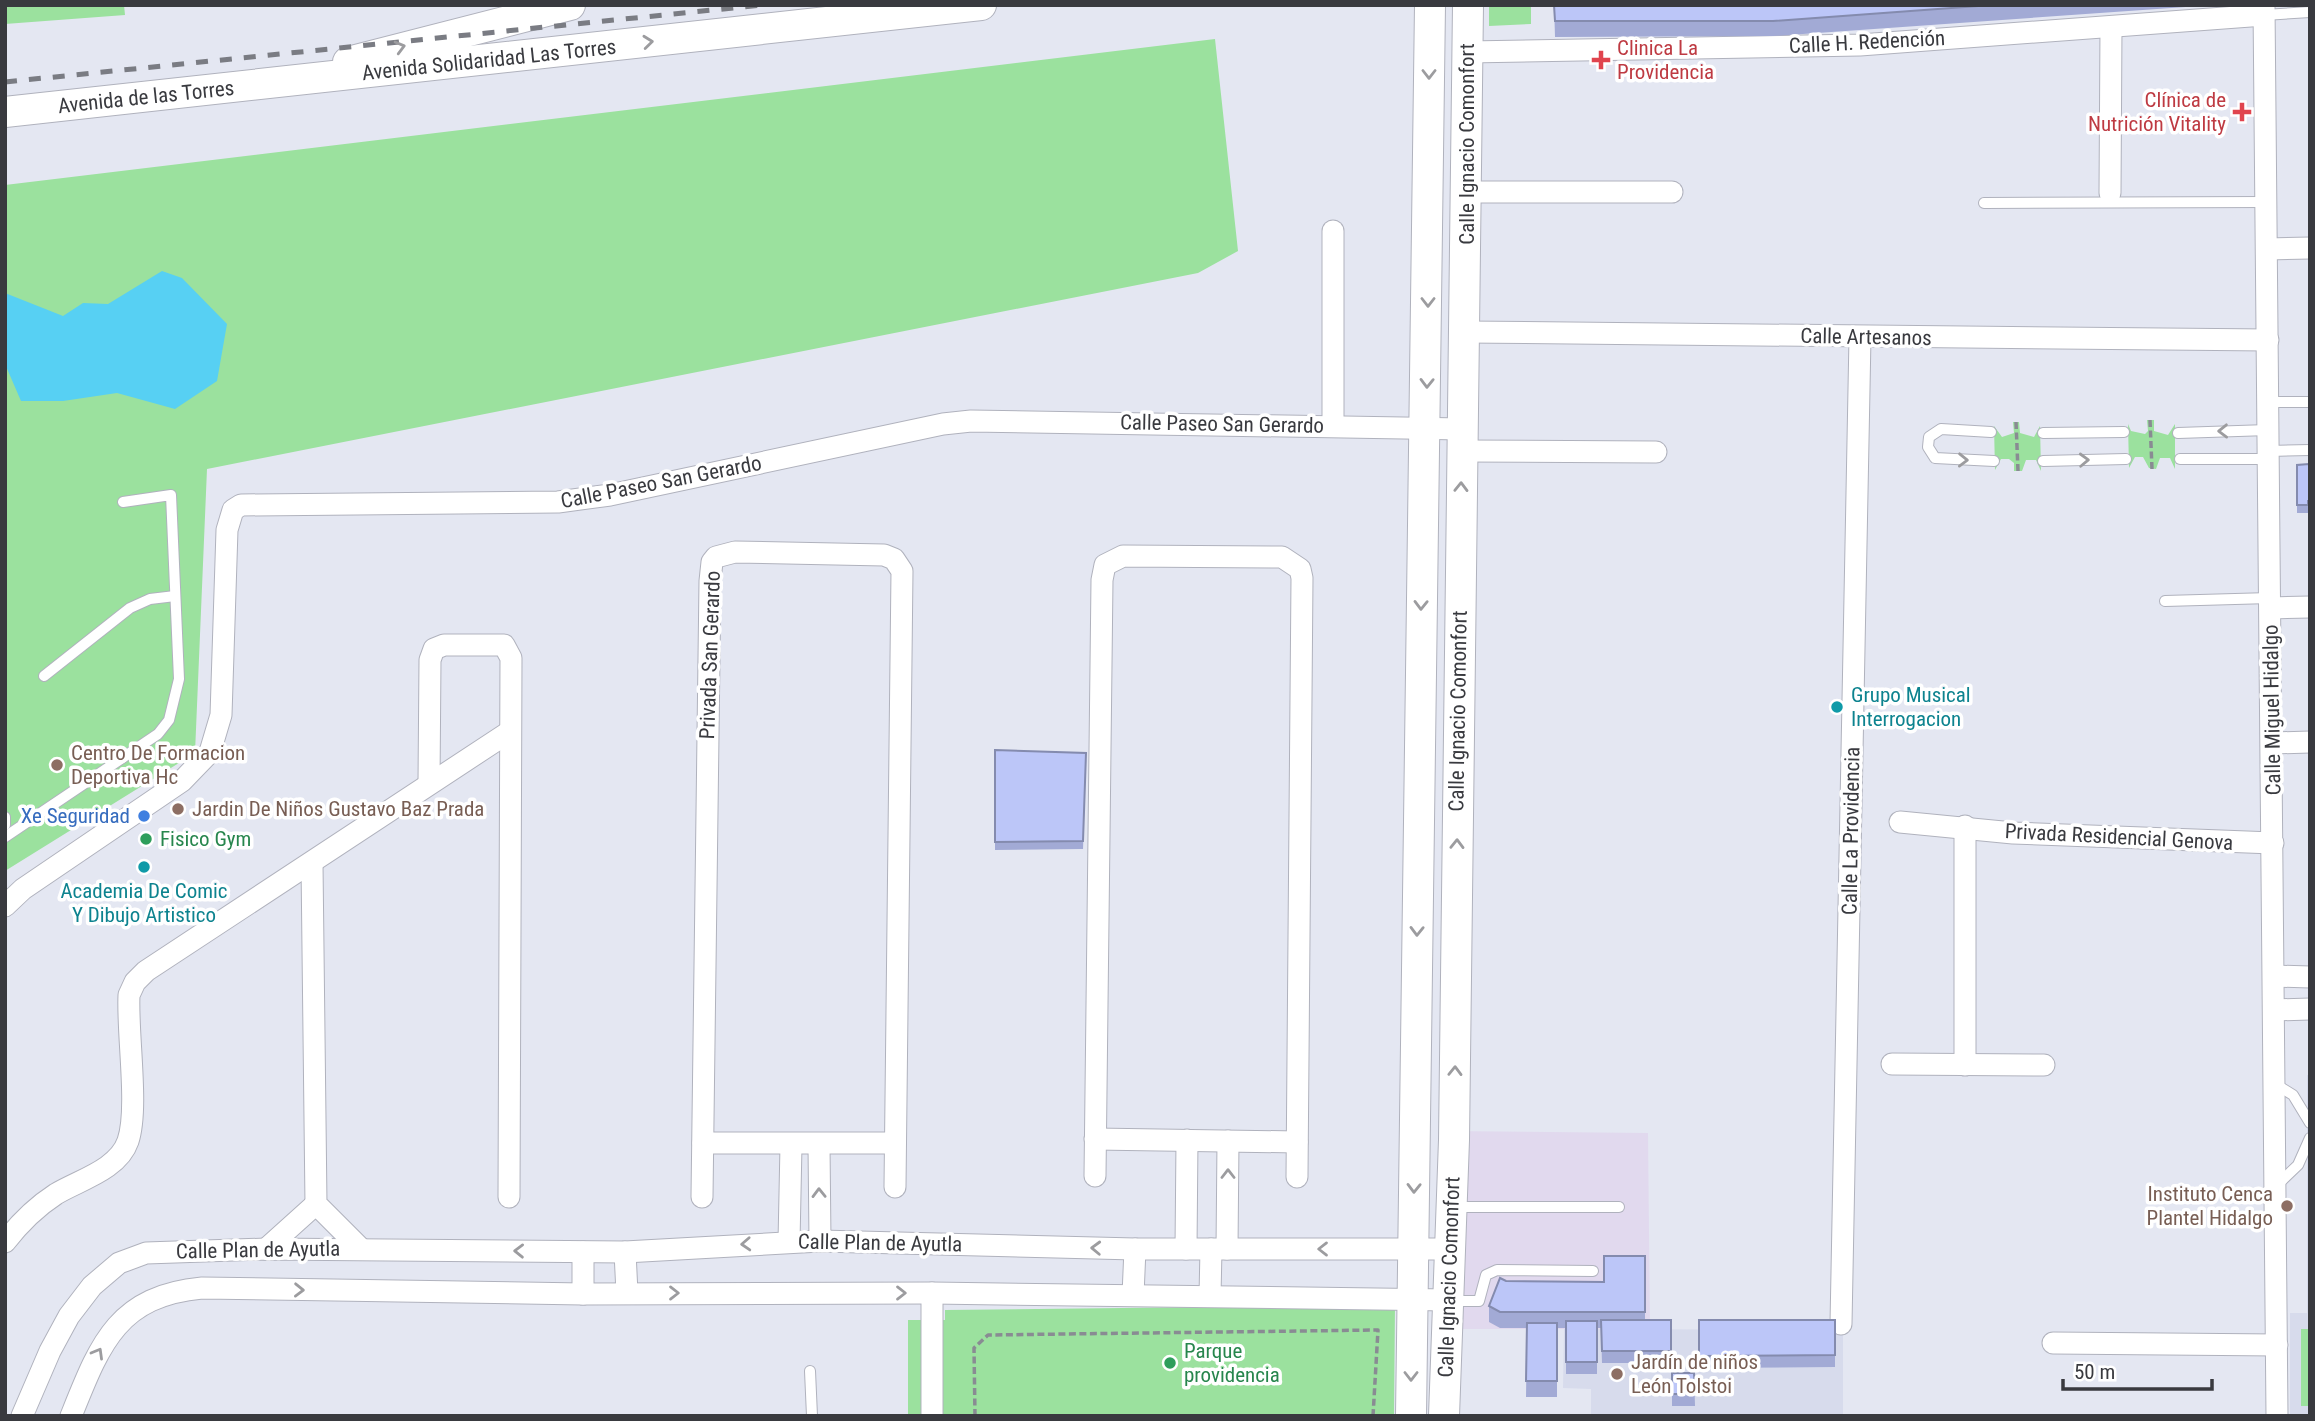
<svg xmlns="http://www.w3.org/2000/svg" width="2315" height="1421" viewBox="0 0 2315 1421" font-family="'Roboto Condensed',sans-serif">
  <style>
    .commercial { fill: #e1d9ee }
    .built { fill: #d7dbec }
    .green { fill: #9be19e }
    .water { fill: #57d0f3 }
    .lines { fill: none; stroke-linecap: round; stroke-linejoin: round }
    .service-casing { stroke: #b0b2bd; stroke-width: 12 }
    .minor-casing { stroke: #b0b2bd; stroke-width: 23 }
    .secondary-casing { stroke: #b0b2bd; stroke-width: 32 }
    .path { stroke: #898b93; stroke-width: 3.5; stroke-dasharray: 7 3.5; stroke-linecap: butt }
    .service { stroke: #fff; stroke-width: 10 }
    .minor { stroke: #fff; stroke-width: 21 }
    .secondary { stroke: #fff; stroke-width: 30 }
    .rail { stroke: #7a7c83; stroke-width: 5; stroke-dasharray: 12 12; stroke-linecap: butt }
    .path-bridge { stroke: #898b93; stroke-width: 3.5; stroke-dasharray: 7 3.5; stroke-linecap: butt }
    .wall { fill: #a2aad5 }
    .building { fill: #bcc6f8; stroke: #848bae; stroke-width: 2 }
    .oneway { stroke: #9c9c9f }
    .health-dot { fill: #e0444e; stroke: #fff; stroke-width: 2.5 }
    .culture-dot { fill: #0f9aa8; stroke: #fff; stroke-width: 2.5 }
    .education-dot { fill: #8d6e63; stroke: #fff; stroke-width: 2.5 }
    .shop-dot { fill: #3f7fe0; stroke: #fff; stroke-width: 2.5 }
    .leisure-dot { fill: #2e9e5b; stroke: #fff; stroke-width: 2.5 }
    .labels { text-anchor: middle; stroke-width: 7; stroke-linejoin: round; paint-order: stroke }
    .street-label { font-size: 21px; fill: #393a3f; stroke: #fff }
    .health-label { font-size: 21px; fill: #be3a42; stroke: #fff; text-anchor: start }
    .culture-label { font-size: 21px; fill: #0d838f; stroke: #fff; text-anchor: start }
    .education-label { font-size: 21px; fill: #785e54; stroke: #fff; text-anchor: start }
    .shop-label { font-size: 21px; fill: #366cbe; stroke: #fff; text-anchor: end }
    .leisure-label { font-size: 21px; fill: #27864d; stroke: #fff; text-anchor: start }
  </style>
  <rect width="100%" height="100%" fill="#e4e7f2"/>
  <path class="commercial" d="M1445 1131 1648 1133 1650 1329H1455Z"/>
  <g class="built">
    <path d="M2307 1075H2310V1416H2290V1313H2307Z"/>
    <path d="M1564 1329 1843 1330V1416H1591V1389L1563 1388Z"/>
  </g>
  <g class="green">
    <path d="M5 5H124L125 15 5 24Z"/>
    <path d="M1489 5H1531V24L1489 26Z"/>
    <path d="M1215 39 1238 251 1198 273 207 469 195 753 5 871V185Z"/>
    <path d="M2147 420H2154V431L2168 435 2175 424V469L2170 458H2160L2156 469 2149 468 2143 457H2135L2129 468 2128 424 2131 431 2145 434 2148 431Z"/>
    <path d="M2013 422H2019L2020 433 2034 437 2040 426 2041 471 2036 460H2026L2022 471H2014V463L2009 459H2001L1995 470 1994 426 2002 437 2014 433Z"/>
    <path d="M1395 1305 1394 1416H908V1320H945V1310Z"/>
    <rect x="2301" y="1329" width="9" height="77"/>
  </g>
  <path class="water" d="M162 271 182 278 227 324 217 381 175 409 117 393 63 401H21L5 364V293L63 316 83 303 108 304Z"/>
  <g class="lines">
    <defs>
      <g id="service">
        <path d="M2264 15 2310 12"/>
        <path d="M1984 203 2267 202"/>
        <path d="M2268 402H2310"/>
        <path d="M1991 432 1941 429 1929 437 1928 447 1935 458 1994 461"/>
        <path d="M2043 433 2124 432"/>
        <path d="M2178 433 2268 430"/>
        <path d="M2269 451 2310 450"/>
        <path d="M2180 459H2269"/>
        <path d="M2043 461 2126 459"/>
        <path d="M2165 601 2270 598"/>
        <path d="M44 676 130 608 150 599 175 596"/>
        <path d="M5 817V825"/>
        <path d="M5 837 158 734 169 720 179 679 171 495 123 502"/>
        <path d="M2275 1084 2293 1095 2310 1123"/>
        <path d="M2276 1186 2298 1165 2310 1138"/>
        <path d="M1454 1207H1619"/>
        <path d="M1450 1301H1479L1486 1275 1497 1270 1593 1271"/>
        <path d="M810 1371 812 1416"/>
      </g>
      <g id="minor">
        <path d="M2264 5 2277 1416"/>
        <path d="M1468 52 1860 45 2264 15"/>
        <path d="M1468 192H1672"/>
        <path d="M2110 193 2111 27"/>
        <path d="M1333 231V426"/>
        <path d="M2267 249 2310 248"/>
        <path d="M1464 332 2268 340"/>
        <path d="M1462 451 1656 452"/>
        <path d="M2271 608 2310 607"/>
        <path d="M2273 743 2310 742"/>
        <path d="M429 783 430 660 434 649 444 645H504L511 658 509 1197"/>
        <path d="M1900 822 2013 833 2273 843"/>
        <path d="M1965 826V1065"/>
        <path d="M312 864 316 1204 361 1249"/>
        <path d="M5 906 23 889 182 781 210 752 221 715 227 530 233 510 241 505 558 502 610 495 943 424 971 421 1463 429"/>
        <path d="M2274 976 2310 977"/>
        <path d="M2274 1010 2310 1009"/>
        <path d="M1892 1064 2044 1065"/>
        <path d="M1095 1139 1297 1142"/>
        <path d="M703 1143H895"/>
        <path d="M819 1145 820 1241"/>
        <path d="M1095 1176 1102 580 1105 565 1123 556 1282 557 1300 569 1302 578 1297 1177"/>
        <path d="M702 1197 710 581 712 562 716 557 735 552 884 555 894 559 902 571 895 1187"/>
        <path d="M5 1242C19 1224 36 1207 56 1194 79 1180 118 1170 128 1141 139 1108 127 1034 129 995L135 982 146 971 509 732"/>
        <path d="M789 1242 791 1145"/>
        <path d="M266 1249 316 1204"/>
        <path d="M1186 1249 1187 1140"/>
        <path d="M1227 1249 1228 1141"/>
        <path d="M625 1252 627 1293"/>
        <path d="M932 1293V1416"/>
        <path d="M583 1294V1252"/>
        <path d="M1133 1295 1135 1249"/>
        <path d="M1210 1296 1211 1249"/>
        <path d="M1841 1324 1860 337"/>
        <path d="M2053 1343 2277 1345"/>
        <path d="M22 1416 50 1351 69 1316 92 1286 119 1263 146 1253 266 1249 625 1252 820 1241 1135 1249H1450"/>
        <path d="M71 1416C100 1344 117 1296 202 1288L583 1294 932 1293 1448 1300"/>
      </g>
      <g id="secondary">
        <path d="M348 62 570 5"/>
        <path d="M5 112 981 5"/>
        <path d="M1411 1416 1430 5"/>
        <path d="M1444 1416 1454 1140 1468 5"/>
      </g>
    </defs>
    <use href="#service" class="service-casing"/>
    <use href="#minor" class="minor-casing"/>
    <use href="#secondary" class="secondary-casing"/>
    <path class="path" d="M975 1416 974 1348 988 1335 1378 1330 1373 1416"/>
    <use href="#service" class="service"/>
    <use href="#minor" class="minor"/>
    <use href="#secondary" class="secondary"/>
    <path class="rail" d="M5 82 762 5"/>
    <g class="path-bridge">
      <path d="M2150 420 2152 469"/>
      <path d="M2016 422 2018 471"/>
    </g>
  </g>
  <g class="wall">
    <path d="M1554 5H2214L1773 36 1555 37Z"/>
    <path d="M2310 464V509H2308V513H2297V465Z"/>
    <path d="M995 750 1086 753 1083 849 995 850Z"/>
    <path d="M1645 1256V1320H1671V1363H1602L1601 1328H1597V1374H1566V1328H1557V1397H1526L1527 1328H1500L1489 1322V1306L1506 1281 1604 1282Z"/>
    <path d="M1699 1320H1835V1367L1699 1368Z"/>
    <path d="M1672 1373H1694L1695 1406H1672Z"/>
  </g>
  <g class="building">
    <path d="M1554 5H1992L1773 21H1555Z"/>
    <path d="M2309 464H2310V501H2308V505H2297V465Z"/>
    <path d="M995 750 1086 753 1083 841 995 842Z"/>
    <path d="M1604 1256H1645V1312H1500L1489 1306 1500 1278 1506 1281 1604 1282Z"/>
    <path d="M1601 1320H1671V1351H1602Z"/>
    <path d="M1699 1320H1835V1355L1699 1356Z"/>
    <rect x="1566" y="1321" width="31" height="41"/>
    <path d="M1527 1323H1557V1381H1526Z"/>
    <path d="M1672 1373H1694L1695 1394H1672Z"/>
  </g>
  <defs><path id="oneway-chevron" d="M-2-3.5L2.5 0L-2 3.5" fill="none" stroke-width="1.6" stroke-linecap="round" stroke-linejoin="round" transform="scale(1.75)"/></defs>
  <g class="oneway">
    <use href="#oneway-chevron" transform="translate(648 42) rotate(-6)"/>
    <use href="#oneway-chevron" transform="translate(400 47) rotate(-15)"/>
    <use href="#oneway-chevron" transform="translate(1429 74) rotate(90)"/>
    <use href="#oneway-chevron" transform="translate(1428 302) rotate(90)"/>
    <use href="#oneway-chevron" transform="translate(1427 383) rotate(91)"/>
    <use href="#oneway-chevron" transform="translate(2223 431) rotate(179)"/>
    <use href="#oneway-chevron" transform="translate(1963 460) rotate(1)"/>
    <use href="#oneway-chevron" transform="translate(2084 460) rotate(-2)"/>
    <use href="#oneway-chevron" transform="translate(1461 487) rotate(-89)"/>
    <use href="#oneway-chevron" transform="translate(1421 605) rotate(91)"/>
    <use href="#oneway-chevron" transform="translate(1457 844) rotate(-89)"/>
    <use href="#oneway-chevron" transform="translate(1417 931) rotate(91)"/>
    <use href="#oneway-chevron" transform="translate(1455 1071) rotate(-89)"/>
    <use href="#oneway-chevron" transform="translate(1228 1174) rotate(-90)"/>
    <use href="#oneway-chevron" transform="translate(1414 1188) rotate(91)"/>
    <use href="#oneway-chevron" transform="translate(819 1193) rotate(-91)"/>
    <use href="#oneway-chevron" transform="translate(746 1244) rotate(177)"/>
    <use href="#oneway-chevron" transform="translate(1096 1248) rotate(-178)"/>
    <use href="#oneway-chevron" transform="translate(1323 1249) rotate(180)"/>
    <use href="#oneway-chevron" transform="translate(519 1251) rotate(-179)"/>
    <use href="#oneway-chevron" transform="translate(299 1290) rotate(1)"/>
    <use href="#oneway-chevron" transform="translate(674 1293)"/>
    <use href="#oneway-chevron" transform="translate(901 1293)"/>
    <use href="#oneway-chevron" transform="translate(98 1353) rotate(-60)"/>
    <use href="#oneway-chevron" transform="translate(1411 1376) rotate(90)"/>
  </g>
  <g class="health-dot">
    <path d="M1597.5 49.5h7v7h7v7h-7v7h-7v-7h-7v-7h7z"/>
    <path d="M2238.5 101.5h7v7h7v7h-7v7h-7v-7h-7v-7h7z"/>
  </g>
  <g class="culture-dot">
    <circle cx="1837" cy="707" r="7"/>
    <circle cx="144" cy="867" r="7"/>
  </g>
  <g class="education-dot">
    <circle cx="57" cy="765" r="7"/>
    <circle cx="178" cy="809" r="7"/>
    <circle cx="2287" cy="1206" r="7"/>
    <circle cx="1617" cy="1374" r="7"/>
  </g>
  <circle class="shop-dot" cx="144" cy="816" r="7"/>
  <g class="leisure-dot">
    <circle cx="146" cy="839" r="7"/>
    <circle cx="1170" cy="1363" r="7"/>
  </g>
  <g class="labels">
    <g class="street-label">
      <text transform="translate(1867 42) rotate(-3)" y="7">Calle H. Redención</text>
      <text transform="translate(489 60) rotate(-6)" y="7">Avenida Solidaridad Las Torres</text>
      <text transform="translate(146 97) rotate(-6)" y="7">Avenida de las Torres</text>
      <text transform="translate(1467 144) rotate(-90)" y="7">Calle Ignacio Comonfort</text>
      <text transform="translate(1866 337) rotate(1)" y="7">Calle Artesanos</text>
      <text transform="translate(1222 424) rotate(1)" y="7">Calle Paseo San Gerardo</text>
      <text transform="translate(661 482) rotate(-11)" y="7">Calle Paseo San Gerardo</text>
      <text transform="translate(710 655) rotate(-88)" y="7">Privada San Gerardo</text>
      <text transform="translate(2272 710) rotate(-91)" y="7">Calle Miguel Hidalgo</text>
      <text transform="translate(1458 711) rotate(-89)" y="7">Calle Ignacio Comonfort</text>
      <text transform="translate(1851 831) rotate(-89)" y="7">Calle La Providencia</text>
      <text transform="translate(2119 837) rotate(3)" y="7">Privada Residencial Genova</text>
      <text transform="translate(880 1243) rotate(1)" y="7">Calle Plan de Ayutla</text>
      <text transform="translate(258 1250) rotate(-1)" y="7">Calle Plan de Ayutla</text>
      <text transform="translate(1449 1277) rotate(-88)" y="7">Calle Ignacio Comonfort</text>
    </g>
    <g class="health-label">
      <text x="1617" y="55">Clinica La<tspan x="1617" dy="24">Providencia</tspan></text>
      <text x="2226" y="107" text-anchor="end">Clínica de<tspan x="2226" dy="24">Nutrición Vitality</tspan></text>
    </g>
    <g class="culture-label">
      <text x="1851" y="702">Grupo Musical<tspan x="1851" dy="24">Interrogacion</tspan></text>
      <text x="144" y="898" text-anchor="middle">Academia De Comic<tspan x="144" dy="24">Y Dibujo Artistico</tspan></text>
    </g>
    <g class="education-label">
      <text x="71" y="760">Centro De Formacion<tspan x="71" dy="24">Deportiva Hc</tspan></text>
      <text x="192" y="816">Jardin De Niños Gustavo Baz Prada</text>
      <text x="2273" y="1201" text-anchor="end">Instituto Cenca<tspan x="2273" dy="24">Plantel Hidalgo</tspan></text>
      <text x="1631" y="1369">Jardín de niños<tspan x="1631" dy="24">León Tolstoi</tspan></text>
    </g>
    <g class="shop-label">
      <text x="130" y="823">Xe Seguridad</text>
    </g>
    <g class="leisure-label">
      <text x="160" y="846">Fisico Gym</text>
      <text x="1184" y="1358">Parque<tspan x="1184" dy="24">providencia</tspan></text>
    </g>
  </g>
  <rect width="2315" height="1421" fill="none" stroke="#393a3f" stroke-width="14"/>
  <path d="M2063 1379v10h149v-10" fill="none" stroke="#393a3f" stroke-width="3.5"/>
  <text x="2074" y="1379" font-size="21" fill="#393a3f" stroke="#ffffff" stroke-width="5" paint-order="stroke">50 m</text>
</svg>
